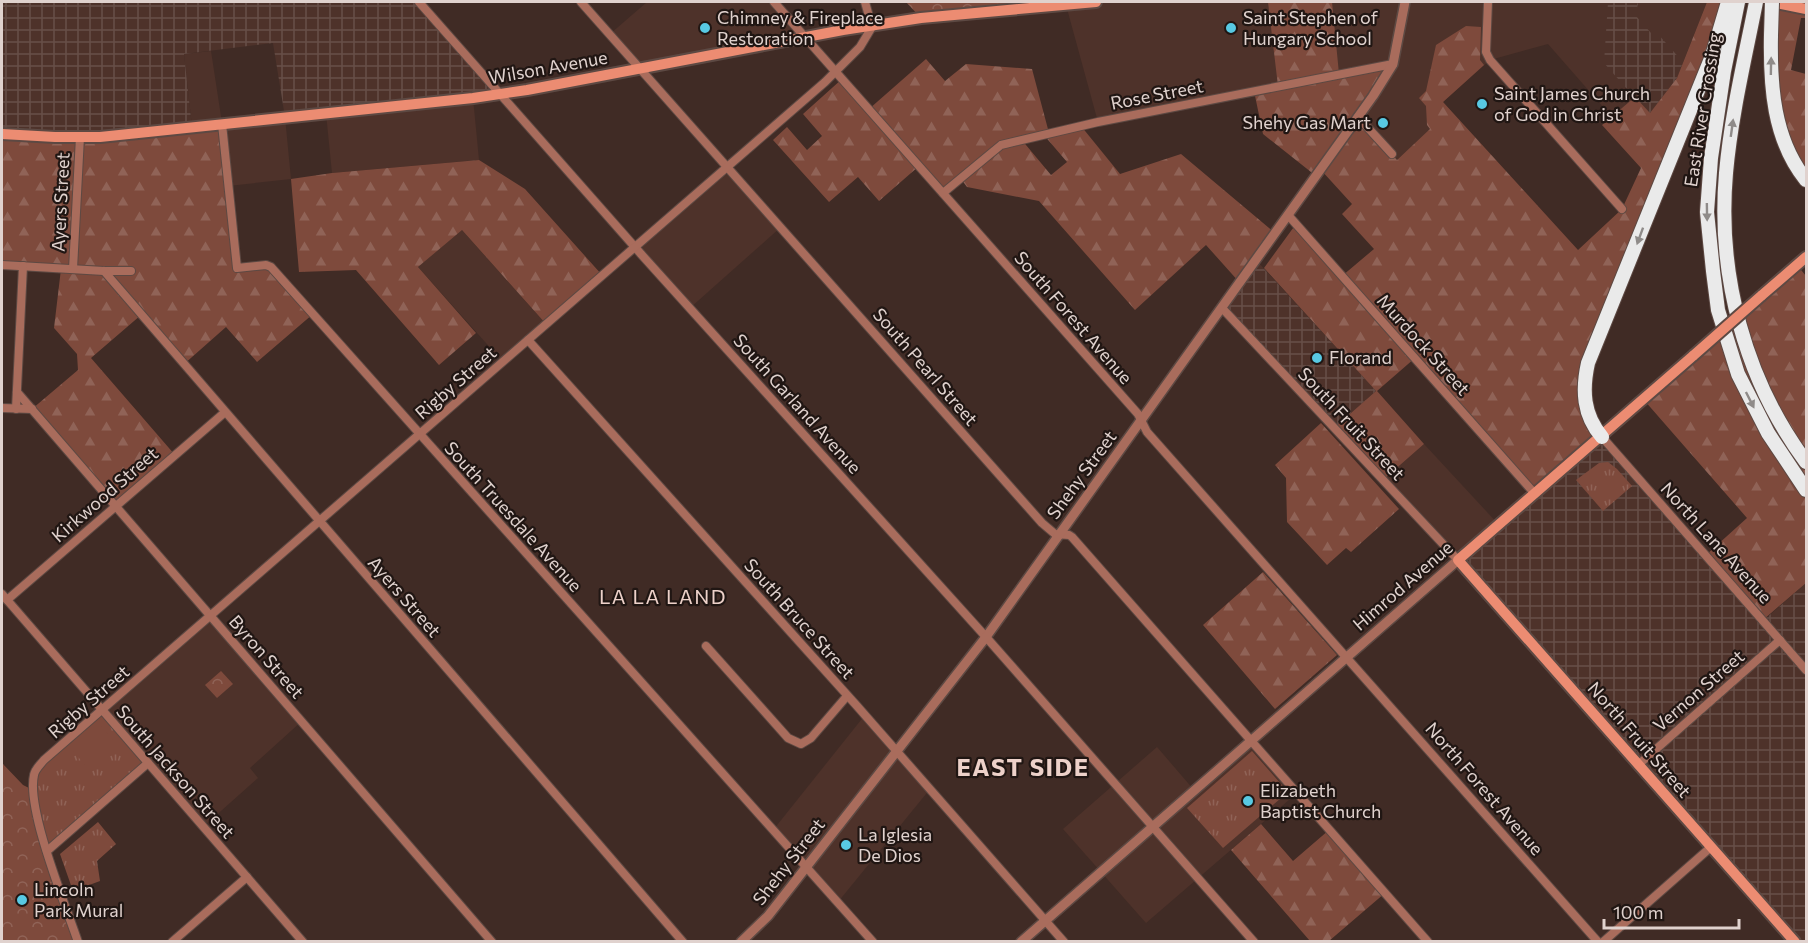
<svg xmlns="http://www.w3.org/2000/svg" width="1808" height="943" viewBox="0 0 1808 943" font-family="Commissioner,sans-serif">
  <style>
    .built { fill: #4e322a }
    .industrial { fill: url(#industrial-grid) }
    .grass { fill: url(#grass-tufts) }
    .forest { fill: url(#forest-firs); fill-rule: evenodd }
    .park { fill: url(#park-crowns) }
    .garden { fill: #7e4a3c }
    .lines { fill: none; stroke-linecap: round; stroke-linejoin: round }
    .minor-casing { stroke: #5d4943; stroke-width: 10 }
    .tertiary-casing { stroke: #5d4943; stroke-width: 12 }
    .secondary-casing { stroke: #5d4943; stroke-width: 14 }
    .motorway-casing { stroke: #5d4943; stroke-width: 16 }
    .minor { stroke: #a96c5c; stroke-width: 8 }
    .tertiary { stroke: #a96c5c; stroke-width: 9 }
    .secondary { stroke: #ec8c72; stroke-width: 10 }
    .motorway { stroke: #eaeaea; stroke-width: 14 }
    .secondary-bridge-casing { stroke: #5d4943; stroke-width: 14; stroke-linecap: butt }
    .motorway-bridge-casing { stroke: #5d4943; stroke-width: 16; stroke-linecap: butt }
    .secondary-bridge { stroke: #ec8c72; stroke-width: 10 }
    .motorway-bridge { stroke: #eaeaea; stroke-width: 14 }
    .oneway { fill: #8f8b89 }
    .poi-dot { fill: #58c9e3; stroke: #201613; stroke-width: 2 }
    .labels { text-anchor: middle; stroke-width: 4.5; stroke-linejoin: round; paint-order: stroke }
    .poi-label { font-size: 18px; fill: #e0d2ce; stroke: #201613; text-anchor: start }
    .street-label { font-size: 18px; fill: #e0d2ce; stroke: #201613 }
    .neighbourhood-label { font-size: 20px; letter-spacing: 1.5px; fill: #edd1c9; stroke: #201613 }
    .district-label { font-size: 24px; font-weight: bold; letter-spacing: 1.5px; fill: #edd1c9; stroke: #201613 }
  </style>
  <defs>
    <pattern id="industrial-grid" width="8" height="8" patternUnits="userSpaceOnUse" patternTransform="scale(1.5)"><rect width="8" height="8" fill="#4e322a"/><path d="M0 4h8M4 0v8" fill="none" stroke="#674f48"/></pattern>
    <pattern id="grass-tufts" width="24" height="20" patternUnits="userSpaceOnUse" patternTransform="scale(1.5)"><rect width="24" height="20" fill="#7e4a3c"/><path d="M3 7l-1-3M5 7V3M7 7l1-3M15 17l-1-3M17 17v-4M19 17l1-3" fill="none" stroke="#906357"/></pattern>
    <pattern id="forest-firs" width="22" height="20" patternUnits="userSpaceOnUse" patternTransform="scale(1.5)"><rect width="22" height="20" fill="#7e4a3c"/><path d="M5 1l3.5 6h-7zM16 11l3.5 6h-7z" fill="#906357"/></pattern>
    <pattern id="park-crowns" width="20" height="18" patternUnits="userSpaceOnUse" patternTransform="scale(1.5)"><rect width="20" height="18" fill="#7e4a3c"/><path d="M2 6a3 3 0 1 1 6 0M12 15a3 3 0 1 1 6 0" fill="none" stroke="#906357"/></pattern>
  </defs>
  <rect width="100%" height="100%" fill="#402b25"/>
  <g class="built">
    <path d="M647 2H774L805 37 640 68 610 34Z"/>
    <path d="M1096 2H1707L1646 156 1548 44 1490 60 1443 102 1451 111 1397 160 1358 117 1392 64 1098 122 1066 5Z"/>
    <path d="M211 51 222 123 285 117 291 179 228 186 192 127 184 54Z"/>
    <path d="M473 98 479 160 332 173 326 113Z"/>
    <path d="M728 166 781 227 690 308 635 247Z"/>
    <path d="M461 229 546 324 503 362 418 267Z"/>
    <path d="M1424 444 1499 525 1458 560 1383 480Z"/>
    <path d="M211 616 302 721 250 768 258 778 203 827 102 710Z"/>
    <path d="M865 715 930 789 838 902 774 829Z"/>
    <path d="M1251 741 1297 793 1146 923 1063 829 1157 747 1194 790Z"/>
  </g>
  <g class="industrial">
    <path d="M2 2H419L500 94 285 117 273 43 184 54 192 127 100 137 2 134Z"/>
    <path d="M1608 2H1636L1638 4 1635 15 1651 33H1657L1683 62 1677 78 1649 114 1604 63Z"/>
    <path d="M1256 260 1376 391 1334 428 1222 308Z"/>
    <path d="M1602 437 1764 620 1806 583V941H1795L1458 561Z"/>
  </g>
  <g class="grass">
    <path d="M1608 462 1617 469 1632 486 1603 511 1576 480 1599 463Z"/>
    <path d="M102 710 148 763 47 851 34 799 36 770Z"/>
    <path d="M1252 751 1288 792 1223 848 1187 808Z"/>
    <path d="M98 822 116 844 97 861 100 881 73 891 60 854Z"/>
  </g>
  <g class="forest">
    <path d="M1268 2H1332L1339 74 1393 64 1359 117 1397 160 1430 129 1427 125 1426 106 1419 98 1426 91 1436 45 1466 26 1481 27 1480 60 1484 65 1443 102 1578 250 1622 209 1641 168 1602 125 1635 97 1650 113 1677 78 1707 2H1728L1584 378 1602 437 1535 494 1415 358 1377 391 1424 444 1383 480 1334 428 1376 391 1264 268 1296 224 1342 276 1374 249 1342 214 1352 204 1321 170 1316 176 1263 134 1254 91 1278 86Z"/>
    <path d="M1772 2H1806V18H1801L1791 70 1806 74V180L1783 136Z"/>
    <path d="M926 59 945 81 966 64 1032 69 1049 133 1081 126 1120 174 1181 154 1275 233 1240 283 1206 245 1135 310 1039 201 967 187 961 179 943 193 919 166 879 201 858 177 829 202 773 140 787 127 807 150 822 136 803 114 842 79 869 109ZM1043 134 1067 162 1051 175 1021 139Z"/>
    <path d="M222 124 237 268 266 265 313 314 257 362 226 327 183 365 141 315 91 358 175 455 116 506 32 409 78 370 77 354 54 328 61 269 2 265V134L55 137Z"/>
    <path d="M479 160 525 189 602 275 546 324 462 230 418 267 476 333 439 365 356 270 299 272 291 179 332 173Z"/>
    <path d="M1797 265 1806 276V583L1763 620 1706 555 1747 518 1644 400Z"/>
    <path d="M1321 423 1399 509 1351 552 1346 548 1327 565 1287 522 1286 478 1275 465Z"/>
    <path d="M1263 572 1337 655 1275 709 1203 625Z"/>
    <path d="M1261 824 1293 861 1329 830 1385 893 1329 941H1310L1231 850Z"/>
  </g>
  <g class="park">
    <path d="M906 2H1096L921 18Z"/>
    <path d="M221 671 233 684 217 698 205 685Z"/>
    <path d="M2 763 23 785 33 790 34 799 78 941H2Z"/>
  </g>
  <path class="garden" d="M101 726 113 740 85 765 73 751Z"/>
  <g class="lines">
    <defs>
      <g id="minor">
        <path d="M419 2 641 254 986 637 1254 942"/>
        <path d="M581 2 1042 523 1055 534 1069 535 1072 537 1428 942"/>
        <path d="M774 2 1138 414 1147 432 1598 942"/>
        <path d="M1488 2 1486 52 1490 60 1622 209"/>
        <path d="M1358 117 1392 154"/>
        <path d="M222 124 237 268 266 265 271 267 873 942"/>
        <path d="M943 193 1001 145 1098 122 1393 64"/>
        <path d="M1288 215 1535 494"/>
        <path d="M2 265 104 271H131"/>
        <path d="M73 269 80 137"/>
        <path d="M104 271 683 942"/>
        <path d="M1222 308 1458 560"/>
        <path d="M528 340 857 706 1064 942"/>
        <path d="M17 392 492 942"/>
        <path d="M2 408 32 409"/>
        <path d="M16 409 23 266"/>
        <path d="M1602 437 1806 670"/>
        <path d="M2 594 303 942"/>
        <path d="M7 600 224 413"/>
        <path d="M706 646 788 738 801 744 811 738 847 696"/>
        <path d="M1638 765 1780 640"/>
        <path d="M47 851 148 763"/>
        <path d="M78 942C66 906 26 809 34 775 35 769 40 765 44 760L825 82 860 47 872 27 865 2"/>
        <path d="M172 942 247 877"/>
        <path d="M1603 942 1711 847"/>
      </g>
      <g id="tertiary">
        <path d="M741 942 768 916 986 637 1373 96 1393 64 1405 2"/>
        <path d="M1021 942 1458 560"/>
      </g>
      <g id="secondary">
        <path d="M1771 2 1806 9"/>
        <path d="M2 134 55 137H100L473 98 527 90 843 30 921 18 1096 2"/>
        <path d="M1761 296 1806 257"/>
        <path d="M1694 355 1458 560 1795 942"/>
      </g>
      <g id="motorway">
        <path d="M1738 2 1724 71 1711 158 1707 212 1713 271 1718 310 1738 374 1768 433 1806 490"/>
        <path d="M1756 2C1745 58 1731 116 1726 173 1717 275 1745 380 1806 462"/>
        <path d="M1771 35C1770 85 1773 139 1806 180"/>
        <path d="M1602 437C1583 415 1582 390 1588 363L1712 56 1728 2"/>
      </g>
    </defs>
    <use href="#minor" class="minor-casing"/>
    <use href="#tertiary" class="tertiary-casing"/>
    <use href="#secondary" class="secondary-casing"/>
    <use href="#motorway" class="motorway-casing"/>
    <use href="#minor" class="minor"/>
    <use href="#tertiary" class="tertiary"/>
    <use href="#secondary" class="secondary"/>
    <use href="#motorway" class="motorway"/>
    <defs>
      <path id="secondary-bridge" d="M1694 355 1761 296"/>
      <path id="motorway-bridge" d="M1771 35 1772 2"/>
    </defs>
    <use href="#secondary-bridge" class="secondary-bridge-casing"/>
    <use href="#motorway-bridge" class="motorway-bridge-casing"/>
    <use href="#secondary-bridge" class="secondary-bridge"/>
    <use href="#motorway-bridge" class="motorway-bridge"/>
  </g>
  <defs><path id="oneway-solid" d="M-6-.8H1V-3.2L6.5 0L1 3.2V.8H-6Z" transform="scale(1.5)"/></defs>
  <g class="oneway">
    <use href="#oneway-solid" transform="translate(1771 66) rotate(-89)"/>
    <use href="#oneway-solid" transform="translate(1732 128) rotate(-82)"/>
    <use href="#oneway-solid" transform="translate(1707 212) rotate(89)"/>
    <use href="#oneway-solid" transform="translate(1640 236) rotate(110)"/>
    <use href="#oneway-solid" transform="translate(1750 400) rotate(63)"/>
  </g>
  <g class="poi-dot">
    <circle cx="705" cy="28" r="6"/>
    <circle cx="1231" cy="28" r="6"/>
    <circle cx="1482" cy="104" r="6"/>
    <circle cx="1383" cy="123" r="6"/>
    <circle cx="1317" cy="358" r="6"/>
    <circle cx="1248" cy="801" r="6"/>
    <circle cx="846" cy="845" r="6"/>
    <circle cx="22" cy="900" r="6"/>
  </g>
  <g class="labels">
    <g class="poi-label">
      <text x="717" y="24">Chimney &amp; Fireplace<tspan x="717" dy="21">Restoration</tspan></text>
      <text x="1243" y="24">Saint Stephen of<tspan x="1243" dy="21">Hungary School</tspan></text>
      <text x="1494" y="100">Saint James Church<tspan x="1494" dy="21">of God in Christ</tspan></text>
      <text x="1371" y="129" text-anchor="end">Shehy Gas Mart</text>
      <text x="1329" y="364">Florand</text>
      <text x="1260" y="797">Elizabeth<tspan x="1260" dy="21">Baptist Church</tspan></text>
      <text x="858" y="841">La Iglesia<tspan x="858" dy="21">De Dios</tspan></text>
      <text x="34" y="896">Lincoln<tspan x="34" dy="21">Park Mural</tspan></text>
    </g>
    <g class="street-label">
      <text transform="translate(548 68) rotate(-10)" y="6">Wilson Avenue</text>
      <text transform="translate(1157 95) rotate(-11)" y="6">Rose Street</text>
      <text transform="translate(1703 110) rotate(-81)" y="6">East River Crossing</text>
      <text transform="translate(61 202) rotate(-87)" y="6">Ayers Street</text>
      <text transform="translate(1073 318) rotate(49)" y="6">South Forest Avenue</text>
      <text transform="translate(1423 345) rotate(48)" y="6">Murdock Street</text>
      <text transform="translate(925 367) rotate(49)" y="6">South Pearl Street</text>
      <text transform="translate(456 383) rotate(-41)" y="6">Rigby Street</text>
      <text transform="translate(797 404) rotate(48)" y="6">South Garland Avenue</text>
      <text transform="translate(1351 424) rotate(47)" y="6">South Fruit Street</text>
      <text transform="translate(1082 475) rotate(-54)" y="6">Shehy Street</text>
      <text transform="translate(105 495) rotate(-41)" y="6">Kirkwood Street</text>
      <text transform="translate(513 517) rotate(48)" y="6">South Truesdale Avenue</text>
      <text transform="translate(1716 543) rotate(48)" y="6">North Lane Avenue</text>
      <text transform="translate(1403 586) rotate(-41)" y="6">Himrod Avenue</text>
      <text transform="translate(404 597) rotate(49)" y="6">Ayers Street</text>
      <text transform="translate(799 619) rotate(48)" y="6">South Bruce Street</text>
      <text transform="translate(266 657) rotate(49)" y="6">Byron Street</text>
      <text transform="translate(1699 691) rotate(-41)" y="6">Vernon Street</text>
      <text transform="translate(89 702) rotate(-41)" y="6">Rigby Street</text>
      <text transform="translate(1639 740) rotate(49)" y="6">North Fruit Street</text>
      <text transform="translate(175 772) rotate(49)" y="6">South Jackson Street</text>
      <text transform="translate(1484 789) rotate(49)" y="6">North Forest Avenue</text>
      <text transform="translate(789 862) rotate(-52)" y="6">Shehy Street</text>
    </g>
    <g class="neighbourhood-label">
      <text x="663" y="604">LA LA LAND</text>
    </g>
    <g class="district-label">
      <text x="1023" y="776">EAST SIDE</text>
    </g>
  </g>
  <rect width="1808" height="943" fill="none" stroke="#e0d2ce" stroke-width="6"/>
  <path d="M1604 919v9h135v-9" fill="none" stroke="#e0d2ce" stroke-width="3"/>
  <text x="1613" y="919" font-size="18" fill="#e0d2ce" stroke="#201613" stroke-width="4.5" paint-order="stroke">100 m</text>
</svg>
